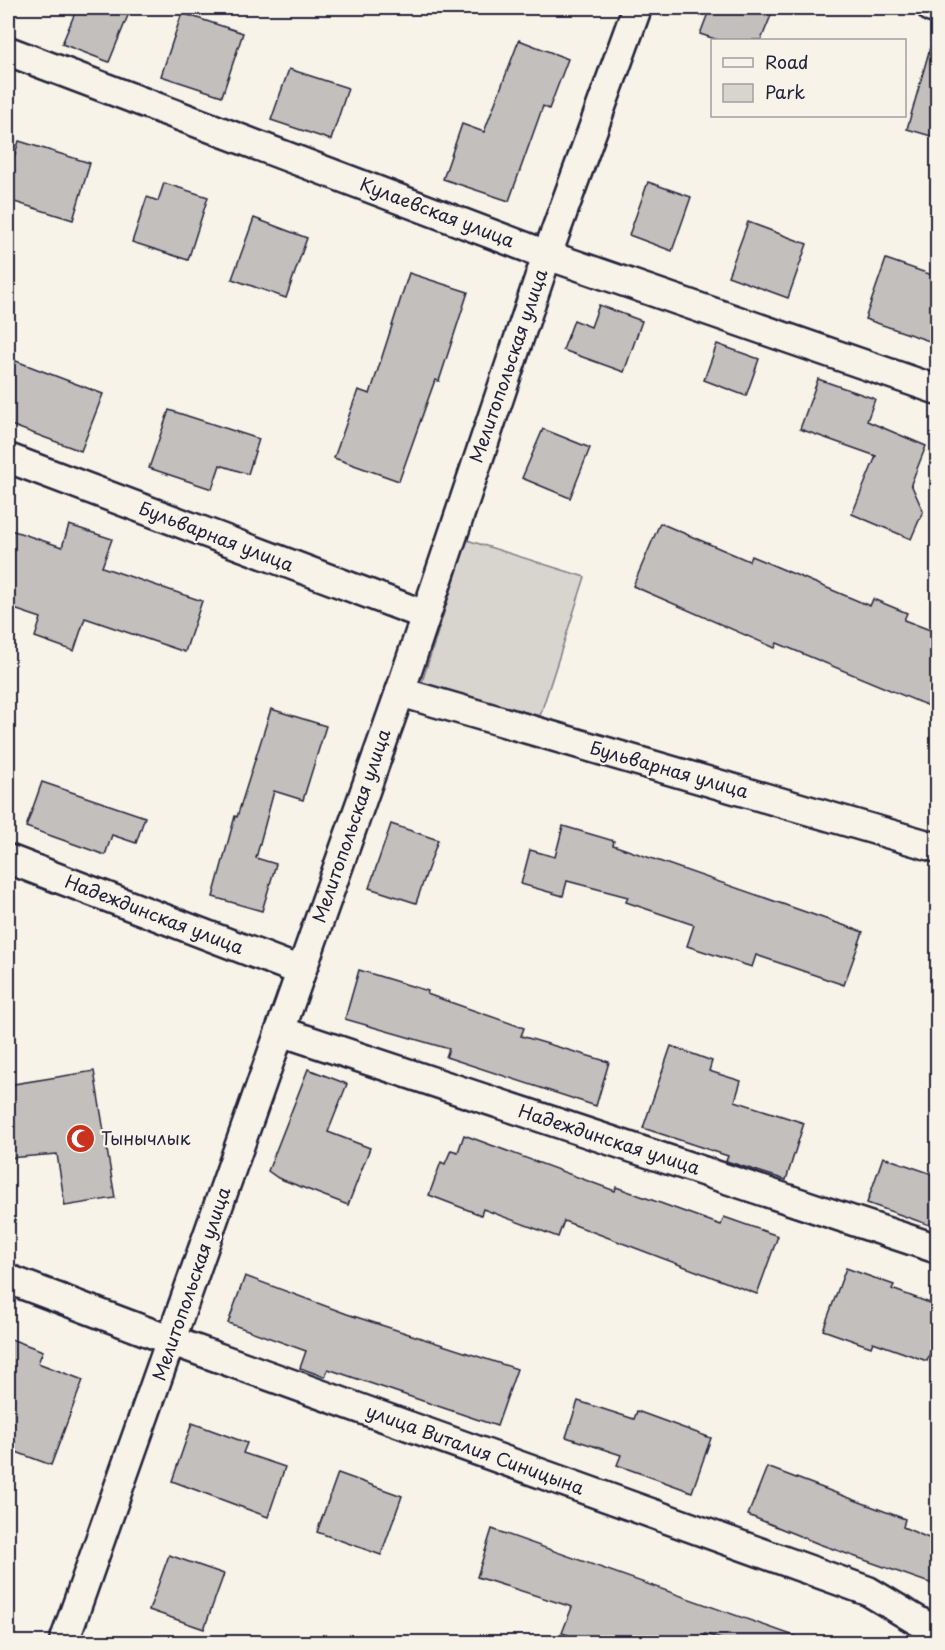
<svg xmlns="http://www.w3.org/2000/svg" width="945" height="1650" viewBox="0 0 945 1650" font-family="'Playpen Sans',sans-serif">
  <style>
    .green { fill: #d8d5cf; stroke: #7d7c85; stroke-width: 1.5 }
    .building { fill: #c2bfbd; stroke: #22223b; stroke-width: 1.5 }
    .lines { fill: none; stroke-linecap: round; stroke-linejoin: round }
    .street-casing { stroke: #22223b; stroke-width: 33 }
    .street { stroke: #f7f3e8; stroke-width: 28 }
    .labels { text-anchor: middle; stroke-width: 4.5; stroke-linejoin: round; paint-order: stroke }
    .street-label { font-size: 18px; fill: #22223b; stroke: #f7f3e8 }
    .poi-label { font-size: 18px; fill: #22223b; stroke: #f7f3e8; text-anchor: start }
  </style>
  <rect width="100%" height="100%" fill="#f7f3e8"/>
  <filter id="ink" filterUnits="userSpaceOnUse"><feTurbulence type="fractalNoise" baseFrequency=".0167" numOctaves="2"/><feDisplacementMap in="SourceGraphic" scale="12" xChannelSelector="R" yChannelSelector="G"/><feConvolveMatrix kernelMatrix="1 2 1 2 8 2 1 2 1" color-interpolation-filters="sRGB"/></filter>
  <g filter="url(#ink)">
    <path class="green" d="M467 540 585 577 539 719 422 682Z"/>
    <g class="building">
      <path d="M77 8H131L109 62 62 44Z"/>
      <path d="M710 8H774L761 40H718L700 34Z"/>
      <path d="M182 13 243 33 222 96 161 76Z"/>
      <path d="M519 40 568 59 549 109 543 106 509 201 443 179 462 124 484 132Z"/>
      <path d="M930 48 938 50V138L907 129Z"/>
      <path d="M289 69 348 88 331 140 271 120Z"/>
      <path d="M19 141 90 163 73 220 8 200V177Z"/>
      <path d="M648 182 691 197 672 251 629 235Z"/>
      <path d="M164 183 208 197 188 260 132 242 147 197 158 201Z"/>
      <path d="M254 218 307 238 286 298 232 279Z"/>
      <path d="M748 222 807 244 788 298 728 276Z"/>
      <path d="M886 259 938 277V344L865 319Z"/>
      <path d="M409 273 468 292 439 381 435 380 399 481 334 458 358 390 370 394Z"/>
      <path d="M599 305 642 321 624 372 563 350 574 320 591 327Z"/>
      <path d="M717 344 759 359 746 396 704 380Z"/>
      <path d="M8 358 103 394 81 451 8 424Z"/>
      <path d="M818 379 875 399 867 421 926 446 911 484 923 511 911 539 852 514 876 456 800 429Z"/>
      <path d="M169 410 259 439 248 474 220 465 212 489 149 468Z"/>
      <path d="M543 429 590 448 570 498 522 478Z"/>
      <path d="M660 523 749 561 751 556 870 606 873 599 907 613 904 620 938 633V710L777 643 775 648 633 586Z"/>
      <path d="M69 525 112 539 102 567 202 601 185 652 85 618 74 651 35 637 41 618 8 607V529L62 547Z"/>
      <path d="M271 709 326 726 303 800 274 791 256 858 276 864 262 911 213 897 235 816 237 817Z"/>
      <path d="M42 782 145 817 136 843 112 835 105 855 26 827Z"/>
      <path d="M391 824 438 840 416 903 369 888Z"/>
      <path d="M563 826 614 841 613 845 863 932 844 985 756 955 752 967 687 946 694 925 626 902 628 897 567 881 563 896 521 884 530 850 555 857Z"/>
      <path d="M359 970 428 991 427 994 524 1028 521 1036 609 1062 596 1106 446 1057 449 1049 345 1019Z"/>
      <path d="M671 1046 712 1061 709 1071 741 1081 735 1101 804 1123 786 1180 726 1161 728 1156 643 1128Z"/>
      <path d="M308 1069 347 1084 328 1132 370 1148 348 1205 278 1178 268 1171Z"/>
      <path d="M94 1071 115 1198 65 1206 57 1154 8 1158V1085Z"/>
      <path d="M464 1135 615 1191 616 1187 721 1225 724 1217 778 1236 757 1294 564 1221 558 1237 483 1209 481 1215 429 1195 441 1162 445 1164 451 1150 458 1152Z"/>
      <path d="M883 1157 938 1176V1228L867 1203Z"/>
      <path d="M846 1268 894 1285 892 1289 938 1306V1331L927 1361 873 1342 871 1347 823 1330Z"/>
      <path d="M245 1276 347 1314 517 1369 497 1426 328 1369 325 1377 300 1368 306 1351 228 1323Z"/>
      <path d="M8 1338 43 1351 38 1363 83 1380 51 1465 8 1449Z"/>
      <path d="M578 1401 634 1419 637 1411 711 1438 692 1492 617 1465 621 1455 566 1437Z"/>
      <path d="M192 1423 247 1443 243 1453 285 1467 268 1517 172 1481Z"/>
      <path d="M767 1467 905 1519 903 1527 938 1542V1586L819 1544 748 1515Z"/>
      <path d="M338 1473 402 1496 381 1555 317 1532Z"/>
      <path d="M492 1529 803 1639V1642H730L705 1634 702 1642H590L562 1633 572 1607 477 1577Z"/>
      <path d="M169 1555 224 1574 204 1629 149 1610Z"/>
    </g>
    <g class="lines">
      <defs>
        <g id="street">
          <path d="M932 8 938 9"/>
          <path d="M8 51 547 255 938 390"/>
          <path d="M8 458 425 615"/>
          <path d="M400 692 938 848"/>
          <path d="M8 859 301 971"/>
          <path d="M280 1031 938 1249"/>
          <path d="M8 1279 172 1341 868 1591 938 1633"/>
          <path d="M64 1642 400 692 547 255 637 8"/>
        </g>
      </defs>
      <use href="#street" class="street-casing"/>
      <use href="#street" class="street"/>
    </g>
  </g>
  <defs>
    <symbol id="mosque-disc" viewBox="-11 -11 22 22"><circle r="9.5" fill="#c8321e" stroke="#f7f3e8"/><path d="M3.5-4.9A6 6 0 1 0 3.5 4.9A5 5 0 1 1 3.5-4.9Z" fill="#fff"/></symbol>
  </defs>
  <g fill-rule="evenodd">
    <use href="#mosque-disc" x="64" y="1122" width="33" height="33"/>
  </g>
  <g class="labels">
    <g class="street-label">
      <text transform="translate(437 213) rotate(21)" y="6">Кулаевская улица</text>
      <text transform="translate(509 366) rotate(-71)" y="6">Мелитопольская улица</text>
      <text transform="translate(216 537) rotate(21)" y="6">Бульварная улица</text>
      <text transform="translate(669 770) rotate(16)" y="6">Бульварная улица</text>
      <text transform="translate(352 826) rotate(-71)" y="6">Мелитопольская улица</text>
      <text transform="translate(154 915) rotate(21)" y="6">Надеждинская улица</text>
      <text transform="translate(609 1140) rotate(18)" y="6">Надеждинская улица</text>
      <text transform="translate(192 1284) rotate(-71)" y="6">Мелитопольская улица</text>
      <text transform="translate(475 1450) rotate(20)" y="6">улица Виталия Синицына</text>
    </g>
    <g class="poi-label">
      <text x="101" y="1145">Тынычлык</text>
    </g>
  </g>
  <rect width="945" height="1650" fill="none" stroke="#f7f3e8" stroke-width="30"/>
  <rect x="15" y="15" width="915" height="1620" fill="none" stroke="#22223b" stroke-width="2" filter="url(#ink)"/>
  <rect x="711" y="39" width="195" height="78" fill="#f7f3e8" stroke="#a29fa3" stroke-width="1.5"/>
  <rect x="723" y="58" width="30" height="9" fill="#f7f3e8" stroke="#a29fa3" stroke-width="1.5"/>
  <text x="765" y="69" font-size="18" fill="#22223b">Road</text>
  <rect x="723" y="84" width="30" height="18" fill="#d8d5cf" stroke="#a29fa3" stroke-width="1.5"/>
  <text x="765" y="99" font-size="18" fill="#22223b">Park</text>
</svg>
